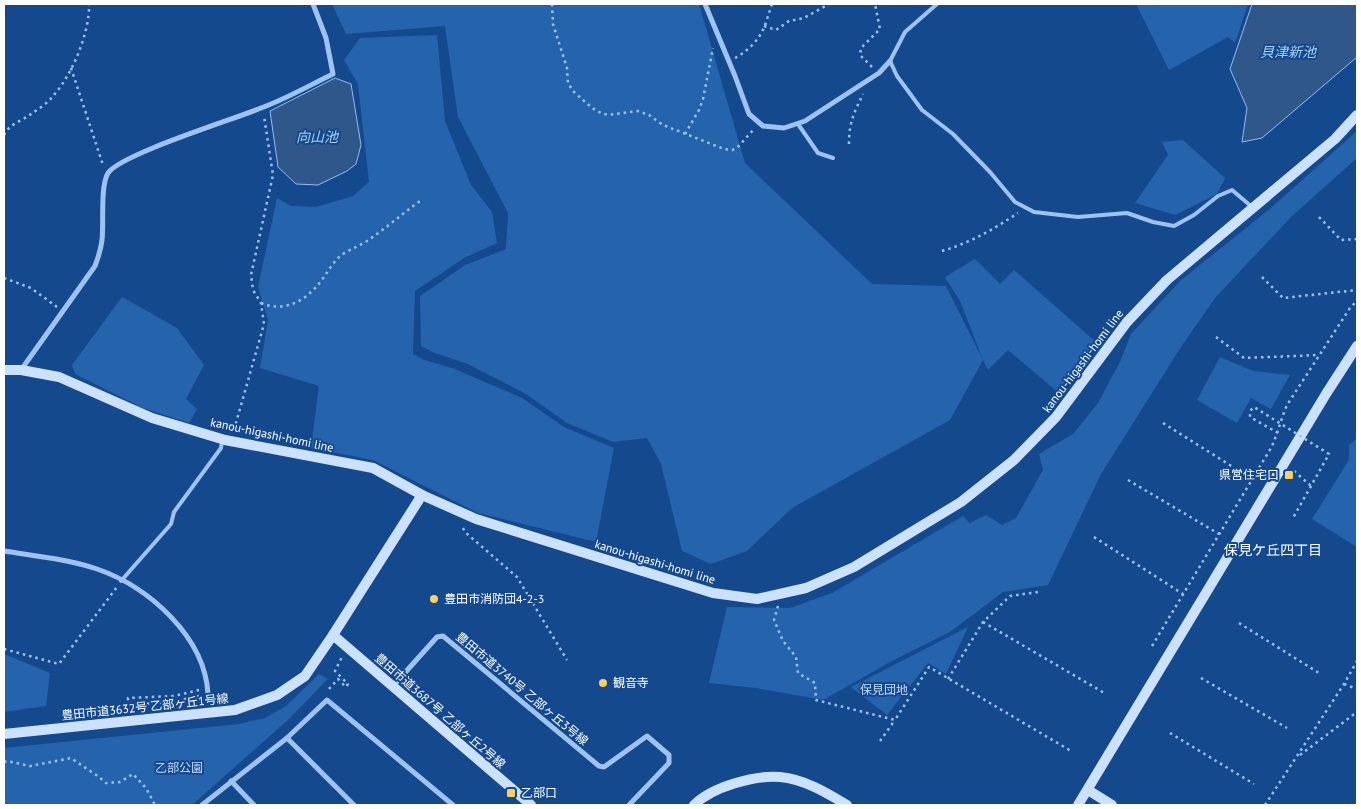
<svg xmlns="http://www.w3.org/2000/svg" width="1361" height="809" viewBox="0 0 1361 809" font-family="'PT Sans','Noto Sans JP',sans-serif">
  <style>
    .green { fill: #2663ad }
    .water { fill: #2f5789; stroke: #90bef4 }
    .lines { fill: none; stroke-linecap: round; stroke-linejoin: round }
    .path { stroke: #9ec3f1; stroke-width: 2.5; stroke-dasharray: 2.5 4; stroke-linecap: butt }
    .lane { stroke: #9ec3f1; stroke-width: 4 }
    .street { stroke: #9ec3f1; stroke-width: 5 }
    .secondary { stroke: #cce1fb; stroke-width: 10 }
    .path-bridge { stroke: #9ec3f1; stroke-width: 2.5; stroke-dasharray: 2.5 4; stroke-linecap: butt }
    .poi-dot { fill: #ffd05e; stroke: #14498e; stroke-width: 2 }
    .labels { text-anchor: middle; stroke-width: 4; stroke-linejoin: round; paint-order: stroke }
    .street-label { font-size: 12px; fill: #fff; stroke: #14498e }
    .poi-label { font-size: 12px; fill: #fff; stroke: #14498e; text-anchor: start }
    .park-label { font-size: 12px; fill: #c5defc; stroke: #14498e }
    .water-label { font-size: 14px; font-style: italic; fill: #aacef8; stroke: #14498e }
    .neighbourhood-label { font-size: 14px; fill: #fff; stroke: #14498e }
  </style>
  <rect width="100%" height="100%" fill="#14498e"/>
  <g class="green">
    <path d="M332 4H699L745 163 872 284 946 286 983 360 960 301 945 277 975 259 1000 284 1014 270 1097 343 1060 394 1008 350 988 370 983 360 950 420 792 508 747 551 711 564 682 551 661 464 647 438 613 442 567 423 526 394 468 364 435 353 421 346 420 296 465 265 506 249 508 213 458 117 445 26 346 34Z"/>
    <path d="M1136 4H1248L1235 43 1228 37 1169 70Z"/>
    <path d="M437 35 445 121 471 185 492 212 497 243 464 258 415 291 413 354 424 360 452 368 522 398 564 427 614 448 596 542 478 513 373 460 311 448 319 386 260 368 268 320 258 287 277 198 291 206 316 207 353 196 369 182 358 84 344 60 360 38Z"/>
    <path d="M1357 131V158L1292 216 1215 298 1179 350 1101 474 1048 585 1003 592 950 632 892 661 823 700 756 688 709 683 727 607 790 608 832 593 963 516 970 523 986 515 1002 525 1016 518 1043 470 1039 454 1073 434 1098 403 1120 362 1131 334 1180 281 1271 208Z"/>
    <path d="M1183 140 1225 178 1217 194 1175 215 1135 203 1168 155 1162 142Z"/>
    <path d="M122 297 177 328 204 365 186 399 197 409 189 423 143 408 75 374 72 365Z"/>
    <path d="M1220 357 1253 371 1290 375 1271 409 1251 398 1237 423 1197 400Z"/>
    <path d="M1357 438V547L1312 519 1349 460V445Z"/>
    <path d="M968 627 946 674 928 663 887 715 851 687Z"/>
    <path d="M4 654 50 673 46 706 4 712Z"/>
    <path d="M319 674 328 679 289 719 192 805H4V748L239 724 265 718 286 706Z"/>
  </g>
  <g class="water">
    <path d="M1252 4H1357V57L1262 138 1242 142 1247 108 1230 69Z"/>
    <path d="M335 78 351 84 361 145 356 164 347 171 318 185 296 184 278 167 270 111Z"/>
  </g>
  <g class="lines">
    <g class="path">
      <path d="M552 4 553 24 567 68 568 83 573 91 592 108 601 113 608 115 638 111 649 115 663 125 724 149 732 150 737 148 754 129"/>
      <path d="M764 26 776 30 789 21 804 18 829 4"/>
      <path d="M735 58C751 49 762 37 767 19 769 14 770 9 772 4"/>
      <path d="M872 67 860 55 861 48 880 29 875 4"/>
      <path d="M71 68 103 165"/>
      <path d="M685 134 699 110 703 99 713 48"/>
      <path d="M4 135C9 124 22 121 31 114 38 109 47 104 52 97 72 76 90 32 89 4"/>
      <path d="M849 144C849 122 854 113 863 94"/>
      <path d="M1319 217 1341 240 1357 239"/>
      <path d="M942 251C970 243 994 229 1018 213"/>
      <path d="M1262 277 1283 298 1357 290"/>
      <path d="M4 278 31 288 57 307"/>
      <path d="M261 303C284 313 306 301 321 281 328 272 333 261 343 254 351 249 359 246 367 241 385 229 402 214 420 201"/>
      <path d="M1216 337 1244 358 1318 355"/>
      <path d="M1163 423 1252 479"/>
      <path d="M234 430 264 324 261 303 253 290 251 275 273 175 264 116"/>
      <path d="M1294 471 1311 486"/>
      <path d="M1128 480 1219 534"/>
      <path d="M463 528 465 532 517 577 567 660"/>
      <path d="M1094 537 1183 594"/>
      <path d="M778 606 774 620 783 641 796 657 798 673 815 683 816 700 895 720 929 667 1071 751"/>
      <path d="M983 622 1106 694"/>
      <path d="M1239 623 1319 673"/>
      <path d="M1152 646 1271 448C1278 433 1281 419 1287 405L1350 308 1357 301"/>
      <path d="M4 649 59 664 117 587"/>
      <path d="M1201 678 1287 728"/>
      <path d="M948 679 983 622 1010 596 1038 592"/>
      <path d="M1344 684 1357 689"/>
      <path d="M329 689 338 679 346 687 348 684 335 671 342 657"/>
      <path d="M171 702 199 696"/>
      <path d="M172 706 171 702 128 705V698L174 696 199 690"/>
      <path d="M1170 733 1254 784"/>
      <path d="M880 741 895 720"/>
      <path d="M1300 755 1357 712"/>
      <path d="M4 762 7 761 30 766 71 758 99 777 106 783 120 782 133 774 146 788 155 805"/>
      <path d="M1265 805 1344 684 1357 661"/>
    </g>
    <g class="lane">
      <path d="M937 4 905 32 890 61 897 76 922 110 953 134 990 172 1015 202 1034 212 1078 217 1127 213 1153 222 1174 226 1194 215 1218 196 1232 190 1252 207"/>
      <path d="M798 124 818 153 833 158"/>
      <path d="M121 581 171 524 174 512 221 448 222 441"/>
    </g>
    <g class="street">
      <path d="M705 4 735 76 749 114 763 126 784 128 805 121 879 73 890 61"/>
      <path d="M21 370 95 266C98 258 101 249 102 240 104 224 100 186 108 173 121 154 235 119 261 108 286 99 310 85 333 74L326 38 313 4"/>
      <path d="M4 551C35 556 67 559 97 569 149 587 205 637 208 694"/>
      <path d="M393 686 437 637 443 636 599 766 604 767 647 736 669 755V763L629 805"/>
      <path d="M287 738 354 805"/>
      <path d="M231 781 254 805"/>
      <path d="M202 805 287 738 327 700 453 805"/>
    </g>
    <g class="secondary">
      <path d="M4 370H21L59 377 152 418 225 440 373 468 422 495 476 519 713 593 757 599 806 588 854 567 961 502 1014 460 1056 417 1127 322 1167 280 1335 139 1357 115"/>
      <path d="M333 635 531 805"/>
      <path d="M4 734 235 710 277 695 305 676 333 635 422 495"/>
      <path d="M1088 790 1112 805"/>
      <path d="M694 805C712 787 754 775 780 777 804 779 827 793 847 805"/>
      <path d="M1078 805 1326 394 1357 346"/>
    </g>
    <path class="path-bridge" d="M1278 433 1250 417V411L1254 407 1329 454 1293 518"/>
  </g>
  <g class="poi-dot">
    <rect x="1284" y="470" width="10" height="10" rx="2.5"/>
    <circle cx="434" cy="599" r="5"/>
    <circle cx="603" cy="683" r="5"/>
    <rect x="506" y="788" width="10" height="10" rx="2.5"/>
  </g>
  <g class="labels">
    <g class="street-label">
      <text transform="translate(1083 361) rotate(-53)" y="4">kanou-higashi-homi line</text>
      <text transform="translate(272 435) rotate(12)" y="4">kanou-higashi-homi line</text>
      <text transform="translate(655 562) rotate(17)" y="4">kanou-higashi-homi line</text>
      <text transform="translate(522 689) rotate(40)" y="4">豊田市道3740号 乙部ヶ丘3号線</text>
      <text transform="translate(145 707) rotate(-6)" y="4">豊田市道3632号 乙部ヶ丘1号線</text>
      <text transform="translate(440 711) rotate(41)" y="4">豊田市道3687号 乙部ヶ丘2号線</text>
    </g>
    <g class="poi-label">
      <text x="1279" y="479" text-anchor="end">県営住宅口</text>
      <text x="444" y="603">豊田市消防団4-2-3</text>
      <text x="613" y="687">観音寺</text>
      <text x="521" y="797">乙部口</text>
    </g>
    <g class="park-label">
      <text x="884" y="694">保見団地</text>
      <text x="179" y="772">乙部公園</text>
    </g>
    <g class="water-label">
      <text x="1288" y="57">貝津新池</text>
      <text x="317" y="142">向山池</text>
    </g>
    <g class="neighbourhood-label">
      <text x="1273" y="555">保見ケ丘四丁目</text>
    </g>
  </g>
  <rect width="1361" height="809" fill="none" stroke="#ffffff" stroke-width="10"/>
</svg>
